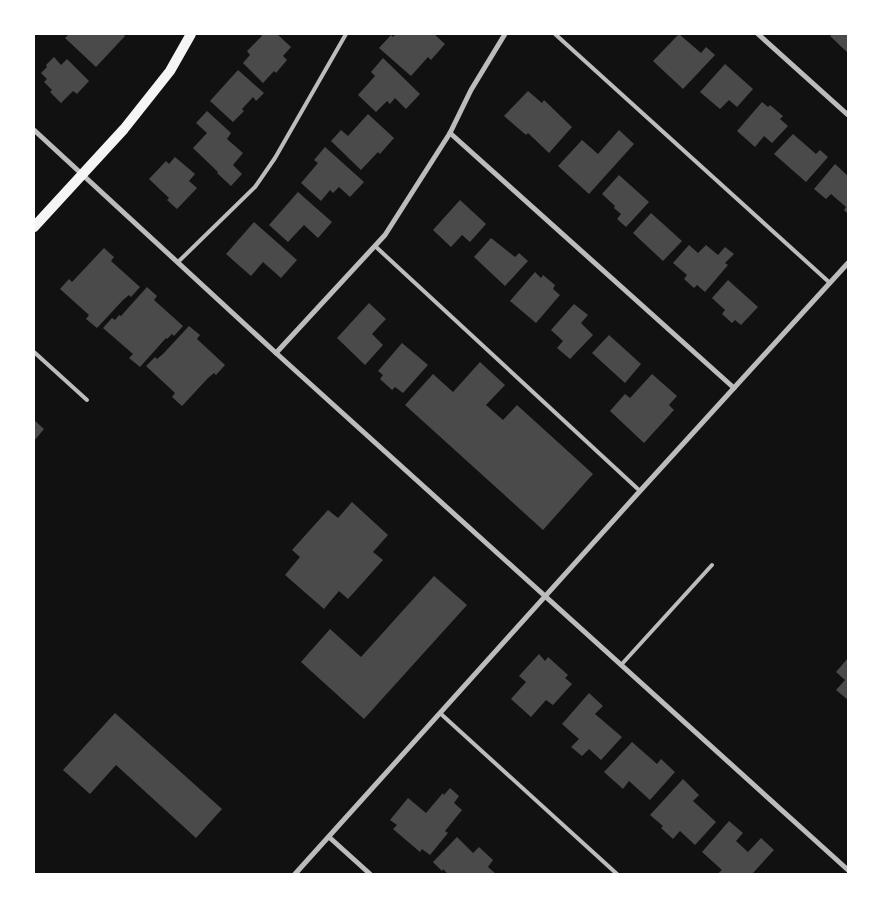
<svg xmlns="http://www.w3.org/2000/svg" width="882" height="908" viewBox="0 0 882 908" font-family="'Noto Sans',sans-serif">
  <style>
    .building { fill: #4a4a4a }
    .lines { fill: none; stroke-linecap: round; stroke-linejoin: round }
    .service { stroke: #bcbcbc; stroke-width: 4 }
    .minor { stroke: #bcbcbc; stroke-width: 5 }
    .secondary { stroke: #f5f5f5; stroke-width: 10 }
  </style>
  <rect width="100%" height="100%" fill="#111"/>
  <g class="building">
    <path d="M69 34H123L125 36 96 67 65 38Z"/>
    <path d="M260 34H277L291 47 283 56 287 60 276 73 274 71 263 83 243 63 250 55 247 51 262 36Z"/>
    <path d="M396 34H434L445 44 431 60 428 57 411 76 379 48 391 35 393 37Z"/>
    <path d="M679 34 701 53 706 47 715 55 683 89 653 61Z"/>
    <path d="M832 34H848V53L830 36Z"/>
    <path d="M54 57 61 65 67 59 89 81 77 94 73 91 61 103 50 92 52 90 44 82 47 79 41 73 47 67 46 65Z"/>
    <path d="M383 58 420 94 406 109 395 98 390 104 387 101 376 112 358 95 375 76 371 72Z"/>
    <path d="M725 64 753 89 737 107 729 100 720 109 700 92Z"/>
    <path d="M238 70 264 93 256 101 253 97 242 109 244 111 233 122 210 101Z"/>
    <path d="M528 91 542 103 544 100 572 127 549 153 528 133 526 135 504 116Z"/>
    <path d="M762 102 768 107 770 105 783 116 780 119 788 126 772 143 764 136 755 147 737 131Z"/>
    <path d="M207 111 231 133 227 139 243 153 233 165 242 174 231 186 217 173 218 172 193 148 207 133 196 123Z"/>
    <path d="M368 114 394 138 380 154 378 152 361 170 331 141 341 130 348 136Z"/>
    <path d="M619 130 634 144 589 194 558 166 582 140 598 154Z"/>
    <path d="M793 134 816 154 820 150 828 157 806 182 774 154Z"/>
    <path d="M325 147 364 182 350 197 339 187 333 193 330 190 321 201 301 183 318 163 314 160Z"/>
    <path d="M175 157 195 174 189 181 197 188 177 209 167 200 169 198 149 179 166 161 169 164Z"/>
    <path d="M835 164 848 176V214L844 210 846 207 831 194 826 199 814 189Z"/>
    <path d="M619 175 649 202 626 227 617 219 621 214 614 208 615 206 602 194Z"/>
    <path d="M298 192 332 222 318 238 304 225 288 242 269 225Z"/>
    <path d="M460 200 486 224 470 242 462 235 451 247 433 230Z"/>
    <path d="M651 213 682 241 663 261 633 233Z"/>
    <path d="M254 222 297 260 281 278 263 262 251 276 226 254Z"/>
    <path d="M491 238 515 257 519 253 528 261 505 286 474 257Z"/>
    <path d="M689 245 698 253 706 245 718 255 725 247 734 254 725 263 728 265 705 292 697 285 694 288 684 279 687 275 673 263Z"/>
    <path d="M104 248 114 257 111 261 140 287 131 297 129 295 123 300 97 328 86 319 89 315 60 289 69 279 72 282Z"/>
    <path d="M535 272 541 278 543 275 555 285 553 289 560 295 536 323 510 301Z"/>
    <path d="M728 280 758 307 741 325 735 320 732 323 722 314 725 310 712 298Z"/>
    <path d="M147 287 157 296 154 300 183 326 174 336 172 334 167 339 166 338 140 367 129 358 133 354 103 328 112 318 115 320 119 315 121 316Z"/>
    <path d="M369 303 386 319 372 334 383 345 365 365 337 338Z"/>
    <path d="M574 304 588 315 581 323 593 335 570 359 557 348 563 341 551 330Z"/>
    <path d="M189 326 200 335 197 339 225 365 216 375 214 373 208 378 182 406 172 397 175 393 146 366 155 357 157 359 163 354Z"/>
    <path d="M609 335 641 364 625 383 592 353Z"/>
    <path d="M402 343 428 365 403 393 395 387 392 390 380 379 383 375 378 371Z"/>
    <path d="M480 362 505 385 486 405 503 420 517 405 593 474 543 530 405 405 433 374 453 392Z"/>
    <path d="M652 374 677 396 669 405 674 410 644 443 610 411 625 394 630 398Z"/>
    <path d="M34 420 44 429 34 441Z"/>
    <path d="M352 502 388 535 373 552 383 560 348 599 339 591 324 609 285 575 300 557 292 550 328 510 338 518Z"/>
    <path d="M434 576 467 605 364 719 301 662 330 629 361 657Z"/>
    <path d="M539 654 545 661 548 657 568 675 565 678 572 684 553 705 546 700 531 717 511 699 526 682 519 676Z"/>
    <path d="M848 658V700L836 690 845 680 836 672Z"/>
    <path d="M589 693 603 706 595 714 622 737 601 760 589 749 582 756 571 747 579 739 562 724Z"/>
    <path d="M115 713 222 809 196 838 116 765 90 794 63 770Z"/>
    <path d="M632 742 657 764 661 759 675 772 650 800 629 781 623 789 604 772Z"/>
    <path d="M683 779 699 795 693 801 716 822 695 845 680 831 673 839 661 828 663 826 650 815Z"/>
    <path d="M450 788 459 796 454 803 462 810 445 831 448 833 430 855 422 849 420 852 393 829 397 825 390 820 408 798 426 813 443 793 444 795Z"/>
    <path d="M729 821 743 833 736 841 748 852 761 838 774 850 752 874H717L722 870 702 852Z"/>
    <path d="M457 837 473 853 479 847 493 860 488 867 496 874H448L443 869 442 871 433 862Z"/>
  </g>
  <g class="lines">
    <g class="service">
      <path d="M555 34 830 283"/>
      <path d="M375 246 640 491"/>
      <path d="M178 262 255 187 275 158 346 34"/>
      <path d="M34 352 87 400"/>
      <path d="M621 665 712 565"/>
      <path d="M441 714 617 874"/>
    </g>
    <g class="minor">
      <path d="M758 34 848 115"/>
      <path d="M34 130 276 353 848 870"/>
      <path d="M450 133 734 388"/>
      <path d="M276 353 385 235 450 133 471 90 505 34"/>
      <path d="M329 837 370 874"/>
      <path d="M295 874 640 491 848 263"/>
    </g>
    <path class="secondary" d="M34 227 124 129 170 71 191 34"/>
  </g>
  <rect width="882" height="908" fill="none" stroke="#ffffff" stroke-width="70"/>
</svg>
